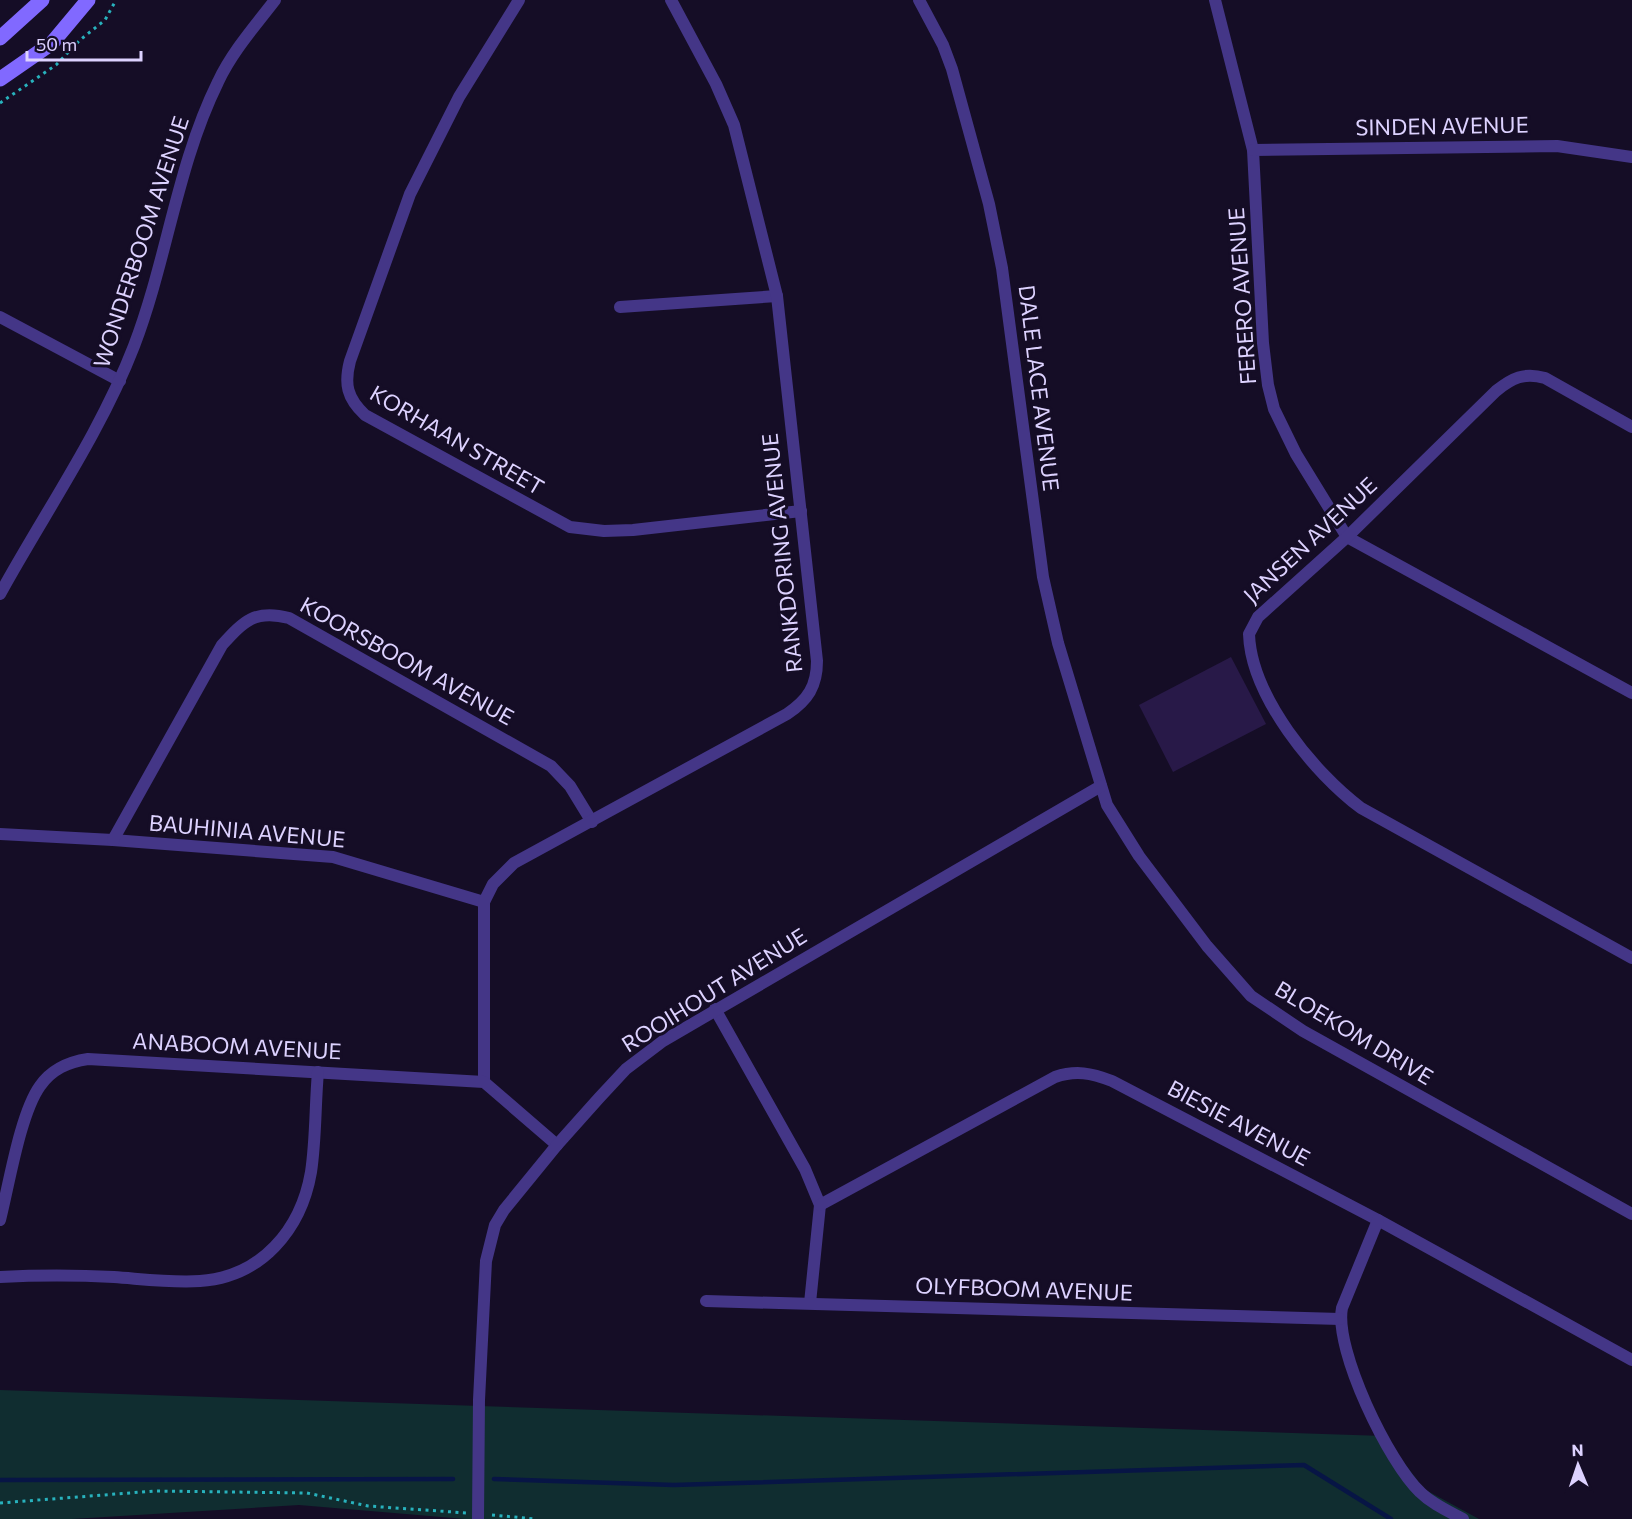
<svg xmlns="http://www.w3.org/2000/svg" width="1632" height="1519" viewBox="0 0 1632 1519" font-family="Commissioner,sans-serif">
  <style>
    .green { fill: #102d30 }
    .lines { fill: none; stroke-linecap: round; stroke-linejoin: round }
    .stream { stroke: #071545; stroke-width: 4.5 }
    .building { fill: #281948 }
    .path { stroke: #28b2bd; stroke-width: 3; stroke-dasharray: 3 4.5; stroke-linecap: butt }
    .street { stroke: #443687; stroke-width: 12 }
    .secondary { stroke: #8169ff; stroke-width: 15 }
    .labels { text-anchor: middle; stroke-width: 6; stroke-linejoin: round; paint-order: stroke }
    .street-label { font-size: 22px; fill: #ddd2ff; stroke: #150d26 }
  </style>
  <rect width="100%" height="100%" fill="#150d26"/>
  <path class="green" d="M0 1390 1384 1436 1424 1489 1479 1519H465L299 1505 72 1519H0Z"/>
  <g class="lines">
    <g class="stream">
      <path d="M494 1479 674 1485 1304 1465 1391 1519"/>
      <path d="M0 1480 453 1479"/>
    </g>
  </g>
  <path class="building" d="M1231 657 1266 724 1173 772 1139 705Z"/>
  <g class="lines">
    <g class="path">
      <path d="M0 103 56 65 80 40 105 20 116 0"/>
      <path d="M0 1503 155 1491 307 1493 368 1506 467 1513"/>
      <path d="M492 1515 536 1519"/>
    </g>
    <g class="street">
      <path d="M519 0 459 97 410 194 350 361C344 384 347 398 365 415L570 527 604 531 633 530 801 511"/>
      <path d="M919 0 943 45 952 69 989 204 1002 268 1043 577 1058 643 1107 805 1139 856 1207 946 1251 996 1303 1031 1632 1214"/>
      <path d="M1215 0 1253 150 1263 343 1268 385 1274 409 1296 454 1347 537 1632 693"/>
      <path d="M1253 150 1557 146 1632 157"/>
      <path d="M620 307 777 296"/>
      <path d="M0 317 120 381"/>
      <path d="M1632 427 1545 378C1524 372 1512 378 1496 391L1347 537 1258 617 1249 634C1251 696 1314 773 1361 808L1632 958"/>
      <path d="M0 594C45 512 100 434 134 346 167 260 177 165 218 82 232 52 255 26 275 0"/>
      <path d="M0 834 113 840 333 857 484 902"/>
      <path d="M113 840 222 645C244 621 255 609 289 618L551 766 570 786 592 822"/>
      <path d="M715 1009 805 1169 820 1205 810 1303"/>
      <path d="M484 1082V902L493 884 514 863 787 714C808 700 817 686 817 661L777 296 734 125 716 84 671 0"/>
      <path d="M820 1205 1055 1077C1076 1070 1091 1073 1112 1081L1378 1220 1632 1360"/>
      <path d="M0 1220C9 1185 20 1114 40 1086 52 1069 68 1062 88 1059L484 1082 557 1145"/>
      <path d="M1378 1220 1342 1308C1334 1350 1389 1463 1420 1492 1432 1504 1448 1511 1463 1519"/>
      <path d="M0 1277C38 1275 76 1275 114 1277 142 1279 172 1283 200 1281 261 1277 301 1230 311 1172 316 1139 315 1105 318 1072"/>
      <path d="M706 1301 1340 1319"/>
      <path d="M478 1519 479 1400 486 1261 495 1225 504 1210 557 1145 599 1098 626 1069 663 1041 1101 786"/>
    </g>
    <g class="secondary">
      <path d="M0 38 42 0"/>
      <path d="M0 79 52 43 88 0"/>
    </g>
  </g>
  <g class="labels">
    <g class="street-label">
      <text transform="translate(1442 126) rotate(-1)" y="8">SINDEN AVENUE</text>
      <text transform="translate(141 242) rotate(-72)" y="8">WONDERBOOM AVENUE</text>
      <text transform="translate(1242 296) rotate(-94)" y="8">FERERO AVENUE</text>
      <text transform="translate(1039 388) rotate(83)" y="8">DALE LACE AVENUE</text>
      <text transform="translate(457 440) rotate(30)" y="8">KORHAAN STREET</text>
      <text transform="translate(1310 540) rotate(-43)" y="8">JANSEN AVENUE</text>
      <text transform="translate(782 553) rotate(-96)" y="8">RANKDORING AVENUE</text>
      <text transform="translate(407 661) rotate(29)" y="8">KOORSBOOM AVENUE</text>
      <text transform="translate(247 831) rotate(5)" y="8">BAUHINIA AVENUE</text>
      <text transform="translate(714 990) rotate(-32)" y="8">ROOIHOUT AVENUE</text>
      <text transform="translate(1354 1033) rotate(31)" y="8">BLOEKOM DRIVE</text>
      <text transform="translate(237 1046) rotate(3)" y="8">ANABOOM AVENUE</text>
      <text transform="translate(1239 1123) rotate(28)" y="8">BIESIE AVENUE</text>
      <text transform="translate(1024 1289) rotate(2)" y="8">OLYFBOOM AVENUE</text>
    </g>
  </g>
  <g transform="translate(1578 1465) rotate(358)" stroke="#150d26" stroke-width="4.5" paint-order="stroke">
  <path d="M0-4.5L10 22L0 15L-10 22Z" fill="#ddd2ff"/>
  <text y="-9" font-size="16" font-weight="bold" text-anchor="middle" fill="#ddd2ff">N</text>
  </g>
  <path d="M27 51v9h114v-9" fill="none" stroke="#ddd2ff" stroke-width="3"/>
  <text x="36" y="51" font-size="18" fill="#ddd2ff" stroke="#150d26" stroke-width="4.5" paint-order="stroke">50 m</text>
</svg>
